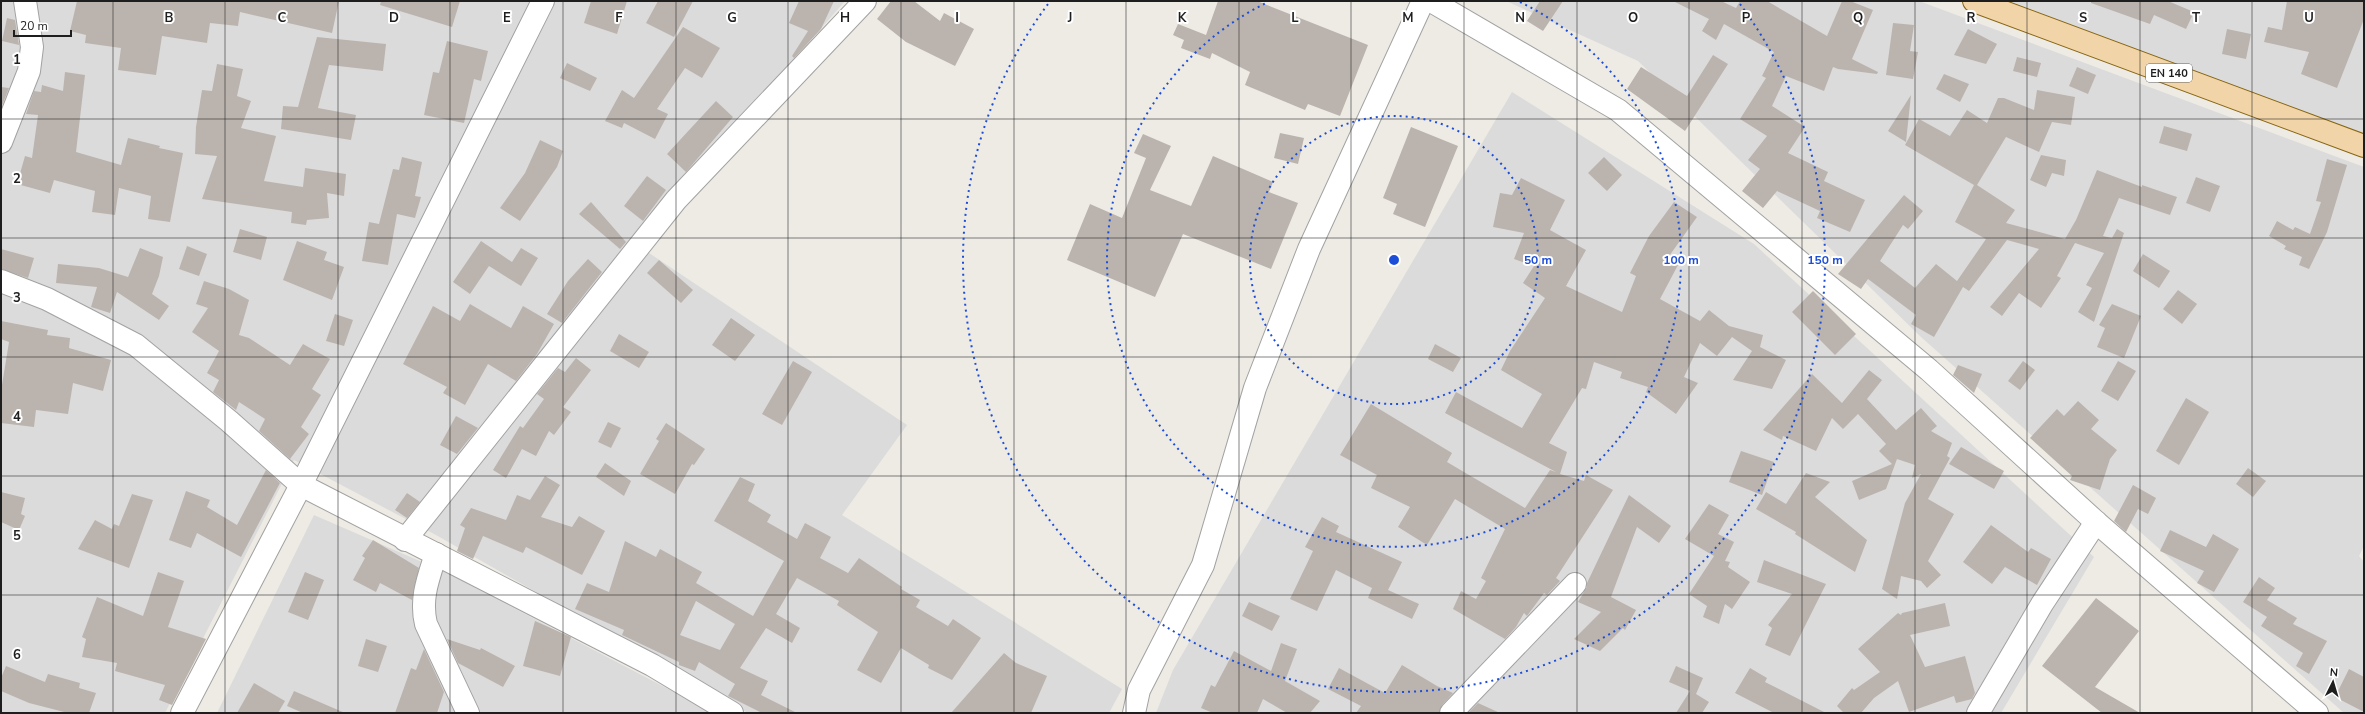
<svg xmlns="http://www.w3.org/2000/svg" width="2365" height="714" viewBox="0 0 2365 714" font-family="'Nunito Sans',sans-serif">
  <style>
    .residential { fill: #dcdbdb }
    .building { fill: #bbb4ae; fill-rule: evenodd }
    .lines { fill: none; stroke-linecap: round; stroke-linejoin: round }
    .minor-casing { stroke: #a2a2a2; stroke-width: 24 }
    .major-casing { stroke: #876511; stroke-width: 24 }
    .minor { stroke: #fff; stroke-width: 22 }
    .major { stroke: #f1d4a7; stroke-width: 22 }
    .grid { fill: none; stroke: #1e1e1e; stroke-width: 1; stroke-opacity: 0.55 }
    .ring { fill: none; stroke: #1d4ed8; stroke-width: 2; stroke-dasharray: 2 4 }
    .labels { text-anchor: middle; stroke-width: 4; stroke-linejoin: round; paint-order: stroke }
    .shield { fill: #fff; stroke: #626262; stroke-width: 1 }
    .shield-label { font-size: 11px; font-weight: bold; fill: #1e1e1e }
    .grid-label { font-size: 13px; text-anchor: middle; font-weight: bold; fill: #1e1e1e; stroke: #fff; stroke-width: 4; stroke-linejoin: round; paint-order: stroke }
    .centre { fill: #1d4ed8; stroke: #fff; stroke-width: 2 }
    .ring-label { font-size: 12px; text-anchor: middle; font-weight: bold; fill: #1d4ed8; stroke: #fff; stroke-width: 4; stroke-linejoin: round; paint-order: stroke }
  </style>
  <rect width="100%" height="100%" fill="#eeebe5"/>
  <g class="residential">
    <path d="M1 1H845L634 243 907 425 842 515 1122 689 1109 713H748L436 535 294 460 165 713H1Z"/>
    <path d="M1506 1H1919L2364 167V546L2359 556 2364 562V713H2344L1921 337 1638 61Z"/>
    <path d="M1977 1H2364V146Z"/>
    <path d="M1512 92 1754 244 2094 557 2001 713H1156L1173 670Z"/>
    <path d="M314 515 445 572 714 713H217Z"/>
  </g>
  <g class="building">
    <path d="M77 1H339L332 33 240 12 238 26 210 23 207 43 162 36 156 75 118 70 121 48 85 43 86 35 70 31Z"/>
    <path d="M381 1H460L452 27 380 5Z"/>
    <path d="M591 1H627L617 34 584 23Z"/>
    <path d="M658 1H693L674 37 646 23Z"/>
    <path d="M799 1H834L821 29 794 58 792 56 808 31 789 23Z"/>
    <path d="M891 1H914L940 21 944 13 974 29 955 66 906 42 877 19Z"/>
    <path d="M1218 1H1257L1368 45 1340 116 1308 104 1305 110 1245 85 1250 72 1212 53 1210 59 1181 48 1184 40 1173 35 1178 24 1206 35Z"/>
    <path d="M1540 1H1563L1543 31 1527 21Z"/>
    <path d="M1673 1H1721L1736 8 1740 1H1767L1827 36 1842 1H1850L1873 10 1852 59 1878 72 1877 74 1838 69 1833 67 1824 91 1786 76 1772 106 1805 127 1788 153 1828 172 1824 181 1865 200 1850 232 1817 218 1820 211 1777 191 1763 208 1742 191 1760 169 1748 160 1767 136 1740 119 1766 78 1762 76 1774 52 1724 24 1716 40 1702 31 1709 19Z"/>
    <path d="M2091 1H2168L2194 12 2186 29 2154 15 2150 24 2091 3Z"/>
    <path d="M2287 1H2364V19L2337 88 2301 74 2309 52 2264 42 2268 27 2282 30Z"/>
    <path d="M7 18 15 20 19 45 2 41Z"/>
    <path d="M1893 23 1914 25 1910 51 1918 52 1913 79 1886 75Z"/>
    <path d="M683 27 720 48 702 78 685 68 657 109 668 114 655 139 624 123 622 128 605 121 622 90 634 98Z"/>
    <path d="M1968 29 1997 44 1986 64 1954 55Z"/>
    <path d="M2227 29 2251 34 2246 59 2222 54Z"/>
    <path d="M317 37 386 44 383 71 329 65 318 108 356 115 351 140 281 129 283 106 298 107Z"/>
    <path d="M447 41 488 51 481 81 474 79 464 123 424 115 433 72 439 73Z"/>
    <path d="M1713 55 1728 64 1685 131 1627 89 1641 67 1687 96Z"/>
    <path d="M2017 57 2041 63 2037 77 2013 71Z"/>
    <path d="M567 63 597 78 590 91 560 78Z"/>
    <path d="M217 64 243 69 237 96 251 101 241 128 276 136 264 181 303 187 305 168 346 174 344 196 327 193 329 218 307 220 306 225 291 223 292 212 202 199 217 156 195 154 196 127 202 90 212 91Z"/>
    <path d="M2077 67 2096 75 2088 94 2069 86Z"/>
    <path d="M65 72 85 75 76 152 121 165 128 138 160 146 159 148 183 153 170 222 148 219 151 196 119 188 115 215 92 212 95 191 54 180 50 193 17 184 25 156 32 158 38 115 26 114 34 91 41 92 42 85 63 91Z"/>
    <path d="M1944 74 1969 84 1960 102 1936 89Z"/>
    <path d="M1 87 9 88 1 108Z"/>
    <path d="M2037 90 2075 97 2071 125 2052 122 2039 152 2006 137 1977 185 2015 210 2006 223 2065 239 2076 220 2097 170 2142 187V185L2177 197 2170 215 2119 198 2103 236 2112 238 2117 229 2124 233 2094 322 2078 312 2092 288 2086 285 2104 253 2075 243 2057 276 2061 278 2041 308 2019 293 2002 316 1990 307 2039 249 2007 240 1969 291 1963 287 1934 337 1911 324 1916 315 1868 279 1861 289 1838 274 1904 195 1923 211 1908 229 1903 225 1880 261 1915 288 1936 264 1957 281 1986 239 1955 222 1974 185 1905 145 1919 119 1950 136 1967 110 1987 123 1998 98H2004L2034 110Z"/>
    <path d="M1911 95 1906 142 1888 131Z"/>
    <path d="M716 101 733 117 686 172 667 154Z"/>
    <path d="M2164 126 2192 134 2187 151 2159 143Z"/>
    <path d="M1411 127 1458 146 1425 227 1393 214 1397 204 1383 198Z"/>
    <path d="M1280 133 1304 138 1298 164 1274 158Z"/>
    <path d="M1143 134 1171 146 1150 190 1191 206 1213 156 1273 182 1269 192 1298 203 1271 269 1183 234 1155 297 1067 260 1090 204 1122 218 1146 158 1134 153Z"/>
    <path d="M540 140 563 151 557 167 520 221 500 208 525 173Z"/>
    <path d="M2041 155 2066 160 2064 176 2052 173 2046 187 2030 180Z"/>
    <path d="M402 157 422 162 415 196 421 197 415 218 397 214 388 265 362 261 369 222 379 224 393 169 399 170Z"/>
    <path d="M1604 157 1622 175 1607 191 1588 173Z"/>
    <path d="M2327 159 2347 165 2327 232 2309 269 2299 265 2302 257 2284 249 2286 246 2269 236 2277 221 2293 230 2295 227 2310 234 2321 202 2316 201Z"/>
    <path d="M647 176 666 190 643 221 624 206Z"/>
    <path d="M2196 177 2220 186 2210 212 2186 203Z"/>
    <path d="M1521 178 1565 200 1550 230 1586 250 1566 286 1622 312 1636 276 1630 273 1649 236 1674 202 1697 217 1667 259 1678 265 1660 299 1700 321 1709 310 1729 326 1763 335 1760 347 1786 360 1772 389 1733 380 1752 351 1732 337 1717 356 1700 343 1684 377 1698 383 1676 414 1646 392 1648 387 1620 378 1622 372 1594 362 1586 389 1582 388 1549 443 1567 452 1560 474 1584 481 1586 475 1613 490 1556 578 1560 581 1547 595 1544 593 1527 616 1524 613 1516 627 1505 639 1453 609 1461 591 1476 599 1486 581 1481 578 1505 529 1455 499 1427 545 1398 527 1410 507 1371 488 1377 475 1340 455 1371 404 1452 453 1447 462 1525 508 1550 470 1556 472 1445 413 1456 392 1522 428 1542 394 1501 370 1510 351 1545 298 1523 283 1534 266 1514 259 1524 233 1493 227 1500 193 1512 195Z"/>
    <path d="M591 202 626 242 620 249 579 214Z"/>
    <path d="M240 229 267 237 261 260 233 252Z"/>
    <path d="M297 241 327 252 324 260 344 267 332 300 283 280Z"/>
    <path d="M481 241 512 262 521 248 538 258 521 286 489 266 470 294 453 282Z"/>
    <path d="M187 246 207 254 199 276 179 269Z"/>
    <path d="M140 248 163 257 159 276 152 294 169 306 159 320 117 292 110 313 91 307 97 287 56 283 58 264 99 268 128 277Z"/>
    <path d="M1 249 34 258 28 278 1 269Z"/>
    <path d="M2143 254 2170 271 2159 288 2133 271Z"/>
    <path d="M588 259 602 272 562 323 547 314 568 281Z"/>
    <path d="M659 260 693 290 681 303 647 273Z"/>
    <path d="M204 281 229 289 249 300 239 335 249 338 290 365 303 344 330 359 312 389 321 395 301 427 309 434 290 459 259 431 265 419 239 402 236 410 213 392 219 380 207 373 219 351 192 332 208 308 196 304Z"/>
    <path d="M2178 290 2197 304 2182 324 2163 309Z"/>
    <path d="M1813 291 1856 334 1835 355 1792 312Z"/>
    <path d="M470 304 511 328 523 306 554 324 537 354 516 381 488 364 465 405 443 393 447 387 403 364 433 306 460 321Z"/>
    <path d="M2112 304 2141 316 2124 358 2097 347 2105 328 2099 325Z"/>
    <path d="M335 314 353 320 344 346 326 341Z"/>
    <path d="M731 318 755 335 735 361 712 345Z"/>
    <path d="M1 321 48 330 47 335 70 338 69 348 111 360 103 391 73 383 68 414 36 410 34 427 1 423V391L9 342 1 339Z"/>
    <path d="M619 334 649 352 639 368 610 351Z"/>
    <path d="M1435 344 1461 358 1453 372 1428 359Z"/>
    <path d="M576 358 591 370 563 407 571 412 554 435 549 431 536 456 522 449 506 478 493 470 520 426 523 428 544 399 537 394 558 368 565 372Z"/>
    <path d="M793 361 812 372 782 425 762 414Z"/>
    <path d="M2023 361 2035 370 2020 390 2008 381Z"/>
    <path d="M2118 361 2136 371 2118 401 2101 391Z"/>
    <path d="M1958 365 1982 374 1974 393 1953 375Z"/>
    <path d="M1869 370 1882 380 1867 399 1896 430 1921 408 1937 426 1931 431 1952 443 1947 456 1950 458 1928 499 1954 514 1928 561 1941 575 1927 588 1921 581 1901 576 1897 599 1882 589 1905 503 1921 474 1912 478 1915 465 1897 459 1886 489 1859 500 1852 481 1892 464 1879 451 1886 444 1858 414 1843 429 1832 418 1816 451 1783 436 1782 440 1763 430 1812 374 1842 403Z"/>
    <path d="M2186 398 2209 412 2179 465 2156 451Z"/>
    <path d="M2078 401 2099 420 2091 429 2117 450 2110 459 2100 490 2070 480 2072 476 2030 438 2057 409 2064 416Z"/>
    <path d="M456 416 478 428 457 454 440 445Z"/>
    <path d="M608 422 621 428 611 448 598 442Z"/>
    <path d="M666 423 705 449 694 465 692 464 675 494 640 474 659 441 656 439Z"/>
    <path d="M1961 447 2004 471 1994 489 1949 464Z"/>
    <path d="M1741 451 1774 462 1762 495 1729 482Z"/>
    <path d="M605 463 631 481 624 496 596 477Z"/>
    <path d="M2248 468 2266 481 2253 497 2236 484Z"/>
    <path d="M266 470 280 483 241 557 197 533 191 548 169 540 186 491 210 500 207 507 237 525Z"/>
    <path d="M1806 473 1830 482 1815 497 1867 540 1855 572 1795 534 1796 532 1756 509 1766 492 1786 504Z"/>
    <path d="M545 476 560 485 541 517 572 527 579 516 605 531 582 575 526 547 523 553 483 536 473 559 457 551 465 528 460 525 471 508 506 520 517 495 530 500Z"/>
    <path d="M740 477 755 484 748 501 771 515 767 522 797 539 805 523 831 537 820 558 848 573 859 558 902 587 901 589 920 600 916 607 948 626 953 619 981 638 952 680 928 668 929 665 901 648 881 683 857 670 878 632 837 605 839 601 797 578 776 614 800 628 792 643 766 628 740 668 768 681 761 695 797 713H762L728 696 735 684 699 662 695 671 679 665V662L622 635 624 630 575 609 587 583 609 592 625 541 656 557 660 549 702 572 696 583 753 616 784 561 714 521ZM696 601 735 624 720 650 680 635Z"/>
    <path d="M2133 485 2156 498 2148 514 2138 509 2126 532 2114 521Z"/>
    <path d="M1 492 25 498 21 514 25 516 19 530 1 522Z"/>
    <path d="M407 493 420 502 407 518 395 510Z"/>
    <path d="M132 494 153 500 129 568 78 549 95 520 112 529 114 524 119 526Z"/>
    <path d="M1629 495 1671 526 1659 543 1637 527 1611 597 1636 610 1625 630 1623 628 1600 651 1574 639 1601 612 1578 602 1587 587V583Z"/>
    <path d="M1709 504 1729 515 1718 534 1734 542 1725 561 1730 562 1728 567 1750 582 1732 609 1725 604 1719 624 1703 617 1707 606 1689 594 1714 556 1685 539Z"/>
    <path d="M1322 517 1339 526 1336 532 1402 562 1388 590 1419 604 1412 619 1368 598 1372 588 1336 570 1317 611 1290 599 1313 551 1305 547Z"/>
    <path d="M1991 525 2028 552 2031 548 2051 559 2037 585 2005 567 1992 584 1963 562Z"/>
    <path d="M2170 530 2206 547 2213 534 2239 549 2214 592 2197 583 2204 571 2160 551Z"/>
    <path d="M373 540 419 568 412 600 380 583 376 592 353 580 365 558 362 556Z"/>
    <path d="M1764 560 1826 584 1790 656 1765 645 1772 628 1768 625 1792 594 1757 582Z"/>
    <path d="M158 572 184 581 168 627 206 639 172 705 159 700 165 685 115 671 117 663 82 657 86 639 82 637 97 597 143 616Z"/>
    <path d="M305 572 324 580 308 620 288 612Z"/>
    <path d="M2259 577 2275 588 2267 600 2297 618 2293 624 2327 641 2309 674 2296 666 2303 653 2261 626 2267 617 2243 602Z"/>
    <path d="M2096 598 2139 631 2095 687 2140 713H2102L2042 666Z"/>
    <path d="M1249 602 1280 616 1272 631 1242 616Z"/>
    <path d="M1945 603 1950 626 1910 635 1925 667 1965 656 1975 693 1972 699 1956 703 1954 696 1909 712 1898 681 1874 698 1861 713H1844L1837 706 1852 688 1854 690 1880 672 1858 649 1898 613 1901 615 1902 613Z"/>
    <path d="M535 621 571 637 560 676 523 666Z"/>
    <path d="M366 639 387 646 378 672 358 666Z"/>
    <path d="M447 639 480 650 481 648 515 666 503 687 458 663Z"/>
    <path d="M1281 643 1297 649 1285 681 1320 701 1310 713H1287L1263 699 1257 713H1213L1201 708 1211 685 1215 687 1234 651 1271 671Z"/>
    <path d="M424 649 444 692 437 713H395L411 668 416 670Z"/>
    <path d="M1004 653 1016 663 1047 676 1031 713H951Z"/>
    <path d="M1402 665 1437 686 1453 693 1442 705 1439 713H1356L1361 706 1328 689 1339 668 1385 693Z"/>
    <path d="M6 666 45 682 48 674 80 683 79 688 96 693 89 713H68L29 703 1 691V678Z"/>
    <path d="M1676 666 1703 678 1696 694 1709 702 1702 713H1676L1690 691 1669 682Z"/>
    <path d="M1750 668 1767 678 1765 682 1826 713H1774L1735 693Z"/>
    <path d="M2349 669 2364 677V712L2335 697Z"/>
    <path d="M254 683 285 701 278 713H237Z"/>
    <path d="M294 691 345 713H303L287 706Z"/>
    <path d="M1478 703 1500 713H1468Z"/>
  </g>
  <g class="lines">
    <defs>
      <g id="minor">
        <path d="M1431 1 1618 110 1929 370 2096 522 2317 713"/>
        <path d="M1 142 29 71 32 47 25 1"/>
        <path d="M1 281 47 299 136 345 229 421 301 485 652 665 732 713"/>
        <path d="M405 540 676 200 865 1"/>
        <path d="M436 554C428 579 420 599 426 624L468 713"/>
        <path d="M182 713 301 485 543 1"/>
        <path d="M1134 713 1139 690 1203 565 1255 388 1309 249 1423 1"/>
        <path d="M1451 713 1575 584"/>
        <path d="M1978 713 2042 604 2096 522"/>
      </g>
      <path id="major" d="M1974 1 2364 146"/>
    </defs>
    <use href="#minor" class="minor-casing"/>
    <use href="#major" class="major-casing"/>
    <use href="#minor" class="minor"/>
    <use href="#major" class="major"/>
  </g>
  <path class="grid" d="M113 1V713M225 1V713M338 1V713M450 1V713M563 1V713M676 1V713M788 1V713M901 1V713M1014 1V713M1126 1V713M1239 1V713M1351 1V713M1464 1V713M1577 1V713M1689 1V713M1802 1V713M1915 1V713M2027 1V713M2140 1V713M2252 1V713M1 119H2364M1 238H2364M1 357H2364M1 476H2364M1 595H2364"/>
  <g class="ring">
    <circle cx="1394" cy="260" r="144"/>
    <path d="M1520 2A287 287 0 1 1 1268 2"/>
    <path d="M1740 4A431 431 0 1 1 1048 4"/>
  </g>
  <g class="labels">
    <rect class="shield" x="2146" y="64" width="46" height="18" rx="3"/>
    <g class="shield-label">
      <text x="2169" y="77">EN 140</text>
    </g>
  </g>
  <g class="grid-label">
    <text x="169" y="22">B</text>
    <text x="282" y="22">C</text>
    <text x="394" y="22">D</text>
    <text x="507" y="22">E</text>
    <text x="619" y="22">F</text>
    <text x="732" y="22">G</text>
    <text x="845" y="22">H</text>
    <text x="957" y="22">I</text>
    <text x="1070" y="22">J</text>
    <text x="1182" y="22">K</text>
    <text x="1295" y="22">L</text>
    <text x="1408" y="22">M</text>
    <text x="1520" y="22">N</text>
    <text x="1633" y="22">O</text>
    <text x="1746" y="22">P</text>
    <text x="1858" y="22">Q</text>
    <text x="1971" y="22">R</text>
    <text x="2083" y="22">S</text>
    <text x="2196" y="22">T</text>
    <text x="2309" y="22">U</text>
    <text x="17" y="64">1</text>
    <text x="17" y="183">2</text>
    <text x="17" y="302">3</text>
    <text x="17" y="421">4</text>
    <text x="17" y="540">5</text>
    <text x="17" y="659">6</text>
  </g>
  <circle cx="1394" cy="260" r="6" class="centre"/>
  <g class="ring-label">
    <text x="1538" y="264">50 m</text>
    <text x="1681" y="264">100 m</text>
    <text x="1825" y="264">150 m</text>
  </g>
  <rect width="2365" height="714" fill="none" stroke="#1e1e1e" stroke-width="4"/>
  <g transform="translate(2333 682) rotate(5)" stroke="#ffffff" stroke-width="3" paint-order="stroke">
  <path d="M0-3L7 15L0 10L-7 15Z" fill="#1e1e1e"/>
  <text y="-6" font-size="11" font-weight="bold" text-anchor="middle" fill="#1e1e1e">N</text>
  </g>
  <path d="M14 30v6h57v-6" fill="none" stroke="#1e1e1e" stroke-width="2"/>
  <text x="20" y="30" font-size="12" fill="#1e1e1e" stroke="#ffffff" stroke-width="3" paint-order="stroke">20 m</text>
</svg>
